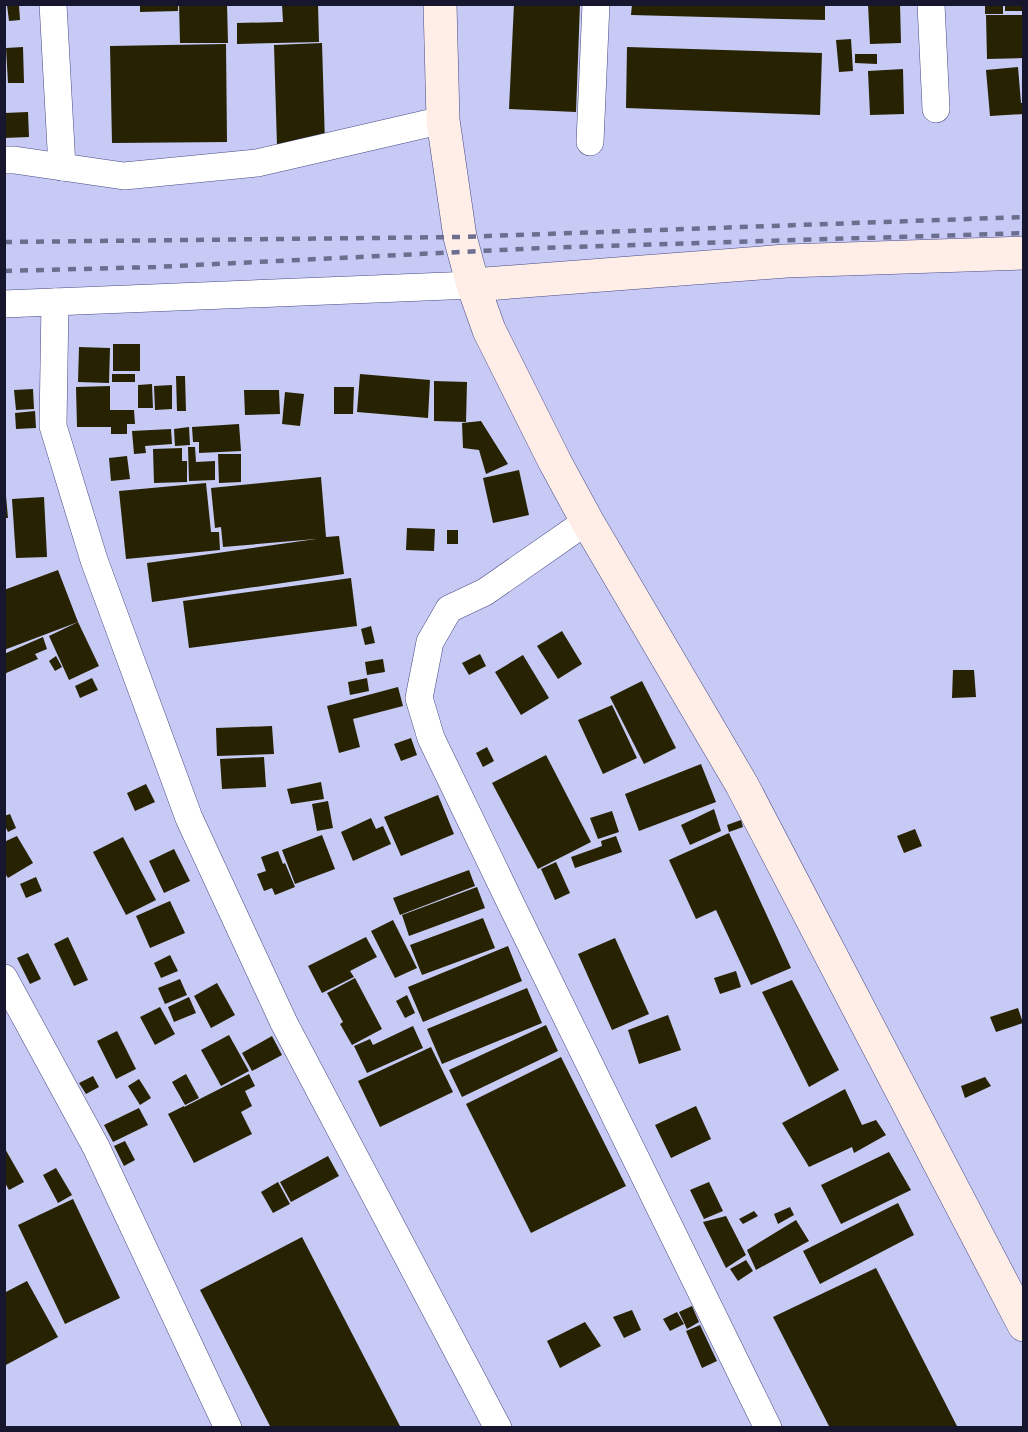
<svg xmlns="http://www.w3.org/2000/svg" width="1028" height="1432" viewBox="0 0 1028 1432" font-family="Rubik,sans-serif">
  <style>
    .building { fill: #272202 }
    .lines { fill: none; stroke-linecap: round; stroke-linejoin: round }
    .street-casing { stroke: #484985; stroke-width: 28 }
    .secondary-casing { stroke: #484985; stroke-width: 34 }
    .street { stroke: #fff; stroke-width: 27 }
    .secondary { stroke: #ffeee8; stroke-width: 33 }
    .rail { stroke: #6c6e8f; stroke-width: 4.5; stroke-dasharray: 8 8; stroke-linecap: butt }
  </style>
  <rect width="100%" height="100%" fill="#c6caf4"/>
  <g class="building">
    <path d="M140 4H178V11L140 12Z"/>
    <path d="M179 4H227L228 43H180Z"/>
    <path d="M282 4H318L319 42 237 44V23L283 22Z"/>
    <path d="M514 4H580L576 112 509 109Z"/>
    <path d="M632 4H825V20L631 15Z"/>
    <path d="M868 4H900L901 43 870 44Z"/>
    <rect x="985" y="4" width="18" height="10"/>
    <rect x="1005" y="4" width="19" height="7"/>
    <path d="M7 5H19L20 20 9 21Z"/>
    <path d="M986 15H1024V58L987 59Z"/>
    <path d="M851 39 853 71 839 72 836 40Z"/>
    <path d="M322 43 325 144 277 146 274 45Z"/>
    <path d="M226 44 227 142 112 143 110 46Z"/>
    <path d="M23 47 24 83H8L6 48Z"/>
    <path d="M627 47 822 53 820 115 626 108Z"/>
    <path d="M855 54H877V64L855 63Z"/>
    <path d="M1018 67 1021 103H1024V114L990 116 986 70Z"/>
    <path d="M903 69 904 114 870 115 868 71Z"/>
    <path d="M28 112 29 137 4 138V113Z"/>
    <rect x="113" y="344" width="27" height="27"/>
    <path d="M79 347 110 348 109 383 78 382Z"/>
    <rect x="112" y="374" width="23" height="8"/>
    <path d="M360 374 430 380 428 418 357 412Z"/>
    <path d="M176 376H185L186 411H177Z"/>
    <path d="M434 381 467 382 466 422 434 421Z"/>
    <path d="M152 384 153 408H138V385Z"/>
    <path d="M172 385V409L155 410 154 386Z"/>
    <path d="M110 386V410H134L135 424H127V434H111V427H77L76 387Z"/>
    <path d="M334 387H354L353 414H334Z"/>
    <path d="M33 389 34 409 16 410 14 390Z"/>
    <path d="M244 390H279L280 414 245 415Z"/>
    <path d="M285 392 304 394 300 426 282 424Z"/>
    <path d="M35 411 36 428 16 429 15 413Z"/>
    <path d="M481 421 508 464 486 474 479 450 463 448 462 423Z"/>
    <path d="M239 424 241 451 199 453V442H193L192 427Z"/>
    <path d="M189 427 190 445 175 446 174 429Z"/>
    <path d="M171 429 172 444 145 446 146 453 134 454 132 431Z"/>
    <path d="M188 447H195L196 462 215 461V480L189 481Z"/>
    <path d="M182 448V461H187V482L154 483 153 449Z"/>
    <path d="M218 454H241V482L219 483Z"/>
    <path d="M127 456 130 479 111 481 109 458Z"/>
    <path d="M519 470 529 515 493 523 483 478Z"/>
    <path d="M321 477 326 537 339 536 344 574 152 602 147 563 316 539 223 547 221 527 215 528 211 488Z"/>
    <path d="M206 483 211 532H219L220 550 126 559 119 491Z"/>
    <path d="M4 496H6L8 518H4Z"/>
    <path d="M44 497 47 557 16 558 12 499Z"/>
    <path d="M407 528 435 529 434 551 406 550Z"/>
    <rect x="447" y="530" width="11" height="14"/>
    <path d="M58 570 78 622 4 650V590Z"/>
    <path d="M351 578 357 626 189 648 183 601Z"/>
    <path d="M78 622 99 666 69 680 49 636Z"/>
    <path d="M371 626 375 643 365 645 361 629Z"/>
    <path d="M562 631 582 664 558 679 537 646Z"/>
    <path d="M43 637 47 649 35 654 38 659 4 674V654Z"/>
    <path d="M480 654 486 666 469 675 462 663Z"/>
    <path d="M523 655 549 698 521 715 495 672Z"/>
    <path d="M56 656 62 667 55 671 49 661Z"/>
    <path d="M383 659 385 672 367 675 365 662Z"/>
    <path d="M953 670H974L976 697 952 698Z"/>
    <path d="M92 678 98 690 80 698 75 686Z"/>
    <path d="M367 678 369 691 350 695 348 682Z"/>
    <path d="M642 681 676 748 644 764 610 697Z"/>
    <path d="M398 687 403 706 353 719 360 747 339 753 327 706Z"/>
    <path d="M612 705 637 758 603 774 578 720Z"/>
    <path d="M272 726 274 754 217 756 216 728Z"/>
    <path d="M411 738 417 755 401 761 394 744Z"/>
    <path d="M487 747 494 761 483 767 476 753Z"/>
    <path d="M546 755 591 842 538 869 492 783Z"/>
    <path d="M264 757 266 787 222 789 220 759Z"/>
    <path d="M701 764 716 802 639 831 625 794Z"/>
    <path d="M321 782 324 799 291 804 287 789Z"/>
    <path d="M146 784 155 802 135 811 127 793Z"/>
    <path d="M438 795 454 834 401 856 384 817Z"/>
    <path d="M328 801 333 828 317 831 312 804Z"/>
    <path d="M714 809 721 831 690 845 681 825Z"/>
    <path d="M612 811 619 832 598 839 590 818Z"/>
    <path d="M10 814 16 828 8 832 4 824V816Z"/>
    <path d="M371 818 376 829 383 826 391 844 353 861 341 832Z"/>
    <path d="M741 820 743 827 729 832 727 825Z"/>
    <path d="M915 829 922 846 904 853 897 836Z"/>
    <path d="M729 833 791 968 751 985 716 910 696 919 669 860Z"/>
    <path d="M322 835 335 869 295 884 282 850Z"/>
    <path d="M17 836 33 863 8 878 4 872V842Z"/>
    <path d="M616 836 622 852 575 868 571 857 602 846 601 841Z"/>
    <path d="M123 837 156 900 126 915 93 852Z"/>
    <path d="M174 849 190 881 164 893 149 861Z"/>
    <path d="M278 851 283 864 285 863 295 887 275 895 272 888 264 891 257 874 266 871 261 857Z"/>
    <path d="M556 862 570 893 555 900 541 869Z"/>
    <path d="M469 870 475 886 400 915 393 898Z"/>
    <path d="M36 877 42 891 26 898 20 884Z"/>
    <path d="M477 887 485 908 409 936 402 915Z"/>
    <path d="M170 901 185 933 150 948 136 916Z"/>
    <path d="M483 918 495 948 422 975 410 945Z"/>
    <path d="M393 920 417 968 395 978 371 931Z"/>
    <path d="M68 937 88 980 74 986 54 944Z"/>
    <path d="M366 937 377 957 350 971 354 977 322 993 308 966Z"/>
    <path d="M615 938 649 1014 612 1030 578 954Z"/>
    <path d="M508 946 522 981 423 1022 408 987Z"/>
    <path d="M28 953 41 979 30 984 17 958Z"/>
    <path d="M170 955 178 971 161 978 154 963Z"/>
    <path d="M736 971 741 987 720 994 714 978Z"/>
    <path d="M355 978 382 1029 352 1045 340 1024 343 1022 327 993Z"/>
    <path d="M180 979 187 995 165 1004 158 988Z"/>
    <path d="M792 980 839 1070 809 1087 762 992Z"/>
    <path d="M217 983 235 1015 211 1028 194 996Z"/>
    <path d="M527 988 542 1023 442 1064 427 1029Z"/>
    <path d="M407 995 415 1013 405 1018 396 1001Z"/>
    <path d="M189 997 196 1013 174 1022 168 1007Z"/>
    <path d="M160 1007 175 1034 155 1045 140 1017Z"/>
    <path d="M1018 1008 1023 1023 996 1032 990 1017Z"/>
    <path d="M668 1015 681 1050 639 1064 628 1030Z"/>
    <path d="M546 1025 558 1051 462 1097 449 1070Z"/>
    <path d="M413 1026 423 1048 367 1073 354 1046 370 1039 373 1045Z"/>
    <path d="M117 1031 136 1069 116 1079 97 1041Z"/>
    <path d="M229 1035 249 1071 221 1086 201 1050Z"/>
    <path d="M272 1036 282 1055 252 1071 242 1053Z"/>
    <path d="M431 1047 453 1092 380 1127 358 1081Z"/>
    <path d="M561 1057 626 1186 531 1233 466 1104Z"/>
    <path d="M186 1074 199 1098 185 1105 172 1082Z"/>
    <path d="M249 1074 255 1086 245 1091 252 1106 241 1112 252 1134 194 1163 168 1114 184 1106V1107Z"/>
    <path d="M93 1076 99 1087 86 1094 79 1083Z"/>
    <path d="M985 1077 991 1086 965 1098 961 1086Z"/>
    <path d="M139 1079 151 1098 140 1105 128 1086Z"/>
    <path d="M845 1089 862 1125 876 1120 886 1135 854 1153 852 1147 809 1167 782 1123Z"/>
    <path d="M696 1106 711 1139 671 1158 655 1125Z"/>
    <path d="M139 1108 148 1125 113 1142 104 1125Z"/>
    <path d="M125 1141 135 1160 124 1166 114 1146Z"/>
    <path d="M4 1147 24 1182 9 1190 4 1181Z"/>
    <path d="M889 1152 911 1190 841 1224 821 1185Z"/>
    <path d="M328 1156 339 1176 291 1202 280 1182Z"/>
    <path d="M56 1168 72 1195 58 1203 43 1175Z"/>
    <path d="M278 1182 290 1204 273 1213 261 1192Z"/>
    <path d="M709 1182 723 1211 704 1219 690 1190Z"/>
    <path d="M73 1199 120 1298 65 1324 18 1225Z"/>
    <path d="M898 1203 914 1235 820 1284 803 1251Z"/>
    <path d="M790 1207 794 1215 778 1224 774 1214Z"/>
    <path d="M754 1211 758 1216 743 1224 739 1219Z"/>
    <path d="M726 1216 746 1255 726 1268 703 1222Z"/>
    <path d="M796 1220 809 1241 756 1270 747 1250Z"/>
    <path d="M302 1237 401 1428H271L200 1290Z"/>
    <path d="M746 1260 753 1271 738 1281 730 1269Z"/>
    <path d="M876 1268 958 1428H830L773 1317Z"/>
    <path d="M27 1281 58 1337 4 1366V1293Z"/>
    <path d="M692 1306 699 1322 687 1329 679 1312Z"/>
    <path d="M632 1310 641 1330 624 1338 613 1317Z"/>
    <path d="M677 1312 684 1324 670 1331 663 1319Z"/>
    <path d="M585 1322 601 1346 560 1368 547 1341Z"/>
    <path d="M700 1325 717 1361 702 1368 686 1331Z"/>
  </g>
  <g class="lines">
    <defs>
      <g id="street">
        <path d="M53 4 62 167"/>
        <path d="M931 4 936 109"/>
        <path d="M590 142 596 4"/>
        <path d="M4 160H14L124 176 257 163 443 120"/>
        <path d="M55 302 53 426 94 560 189 818 284 1023 498 1428"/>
        <path d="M4 304 473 285"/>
        <path d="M587 521 485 592 449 609 430 642 419 698 431 738 511 904 768 1428"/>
        <path d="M4 978 96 1147 228 1428"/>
      </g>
      <g id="secondary">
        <path d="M440 4 443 120 460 237 473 285 489 330 555 462 587 521 742 785 1024 1325"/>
        <path d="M473 285 786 261 1024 253"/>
      </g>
    </defs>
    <use href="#street" class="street-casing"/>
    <use href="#secondary" class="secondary-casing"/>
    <use href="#street" class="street"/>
    <use href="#secondary" class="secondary"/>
    <g class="rail">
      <path d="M4 242 460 237 1024 217"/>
      <path d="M4 271 155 267 542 248 1024 233"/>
    </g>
  </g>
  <rect width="1028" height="1432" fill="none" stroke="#16162f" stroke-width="12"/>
</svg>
